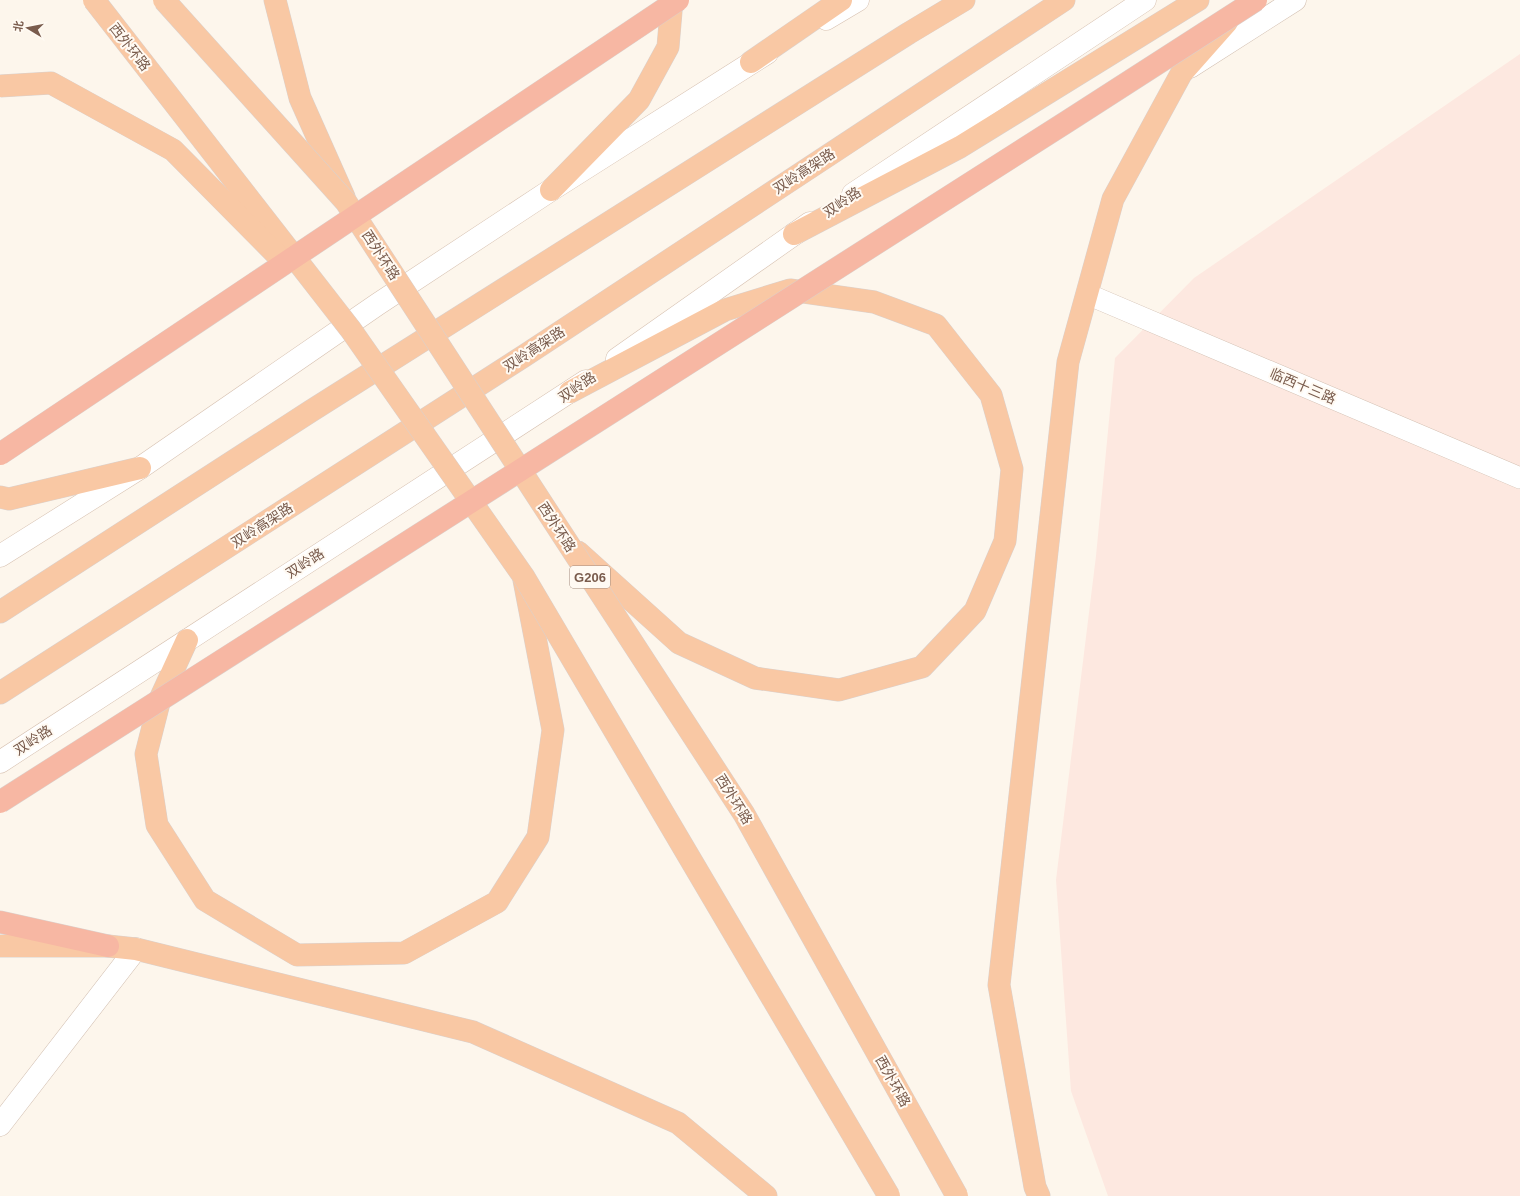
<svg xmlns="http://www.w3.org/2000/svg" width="1520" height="1196" viewBox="0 0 1520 1196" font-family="Helvetica,'Noto Sans SC',sans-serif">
<rect width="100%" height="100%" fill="#fdf6ec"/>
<path fill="#fde8e0" d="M 1520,54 L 1520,1196 L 1108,1196 L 1071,1091 L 1056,880 L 1096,556 L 1115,358 L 1194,278 Z"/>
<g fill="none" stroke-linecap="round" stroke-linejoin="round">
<defs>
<path id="minor" d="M 1087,294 L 1520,478"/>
<g id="tertiary">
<path d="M 1190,67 L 1295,0"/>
<path d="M 0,1125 L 136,949"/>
</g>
<g id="secondary">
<path d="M 826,19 L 858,0"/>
<path d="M 853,194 L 1145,0"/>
<path d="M 617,359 L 810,223"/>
<path d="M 0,556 L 140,468 L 378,304 L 551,190 L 767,53"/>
<path d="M 0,762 L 586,381"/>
</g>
<g id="trunk">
<path d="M 275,0 L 300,98 L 344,197"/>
<path d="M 751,62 L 841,0"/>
<path d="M 551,190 L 639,100 L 668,47 L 672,0"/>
<path d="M 794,234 L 960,147 L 1198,0"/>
<path d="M 570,392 L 725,310 L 790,290 L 874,302 L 936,325 L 991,395 L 1012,469 L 1005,541 L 975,611 L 922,667 L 839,690 L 755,678 L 679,643 L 578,552"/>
<path d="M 0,497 L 9,499 L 140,468"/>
<path d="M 0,612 L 311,411 L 909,33 L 964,0"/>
<path d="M 187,640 L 160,699 L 146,754 L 157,825 L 205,900 L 297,955 L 404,953 L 497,902 L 538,837 L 553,730 L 524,580"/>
<path d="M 0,693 L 524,356 L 1064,0"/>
<path d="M 0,946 L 108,946 L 136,949 L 473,1032 L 678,1123 L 766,1196"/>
<path d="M 1039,1196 L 1035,1187 L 999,985 L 1068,362 L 1113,199 L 1181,74 L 1227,22"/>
</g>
<path id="motorway" d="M 0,922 L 108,946"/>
</defs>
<use href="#minor" stroke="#d1beb0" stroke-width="22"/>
<use href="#tertiary" stroke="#d1beb0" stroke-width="23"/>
<use href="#secondary" stroke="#d6c0b0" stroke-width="23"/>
<use href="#trunk" stroke="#dad1cd" stroke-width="23"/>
<use href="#motorway" stroke="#dad1cd" stroke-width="23"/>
<use href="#minor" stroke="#fff" stroke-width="21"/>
<use href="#tertiary" stroke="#fff" stroke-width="22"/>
<use href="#secondary" stroke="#fff" stroke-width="22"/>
<use href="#trunk" stroke="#f9c8a4" stroke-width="22"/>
<use href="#motorway" stroke="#f7b7a3" stroke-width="22"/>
<defs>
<g id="trunk-bridge">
<path d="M 94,0 L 351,330 L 524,577 L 889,1196"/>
<path d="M 164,0 L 346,202 L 744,814 L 957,1196"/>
<path d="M 0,86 L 51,83 L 173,150 L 282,260"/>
</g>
<g id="motorway-bridge">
<path d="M 0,454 L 678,0"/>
<path d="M 0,802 L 1068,121 L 1256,0"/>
</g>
</defs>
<use href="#trunk-bridge" stroke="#dad1cd" stroke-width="23" stroke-linecap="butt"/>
<use href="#motorway-bridge" stroke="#dad1cd" stroke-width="23" stroke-linecap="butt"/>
<use href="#trunk-bridge" stroke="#f9c8a4" stroke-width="22"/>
<use href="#motorway-bridge" stroke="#f7b7a3" stroke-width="22"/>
</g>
<g text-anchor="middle" stroke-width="4" stroke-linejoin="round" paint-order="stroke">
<rect fill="#fffaf3" stroke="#a28b7f" stroke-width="1" x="570" y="566" width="40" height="22" rx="3"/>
<g font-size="13" font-weight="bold" fill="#7a5c4d">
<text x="590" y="582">G206</text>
</g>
<g font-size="14" fill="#7a5c4d" stroke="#fffaf3">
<text transform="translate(130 47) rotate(52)" y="5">西外环路</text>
<text transform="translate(804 171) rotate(-33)" y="5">双岭高架路</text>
<text transform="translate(842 202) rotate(-34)" y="5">双岭路</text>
<text transform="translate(381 255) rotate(57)" y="5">西外环路</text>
<text transform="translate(534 349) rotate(-33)" y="5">双岭高架路</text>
<text transform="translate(1303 386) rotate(23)" y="5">临西十三路</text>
<text transform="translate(577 387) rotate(-34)" y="5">双岭路</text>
<text transform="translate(262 525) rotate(-33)" y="5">双岭高架路</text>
<text transform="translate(557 527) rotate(57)" y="5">西外环路</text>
<text transform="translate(305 563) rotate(-33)" y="5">双岭路</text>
<text transform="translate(33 740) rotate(-33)" y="5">双岭路</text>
<text transform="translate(734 799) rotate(58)" y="5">西外环路</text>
<text transform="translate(893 1081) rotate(61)" y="5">西外环路</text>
</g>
</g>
<g transform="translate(28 28) rotate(280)" stroke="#fffaf3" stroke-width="3" paint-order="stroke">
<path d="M0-3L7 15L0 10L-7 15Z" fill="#7a5c4d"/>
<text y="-6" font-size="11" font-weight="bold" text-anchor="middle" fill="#7a5c4d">北</text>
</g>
</svg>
